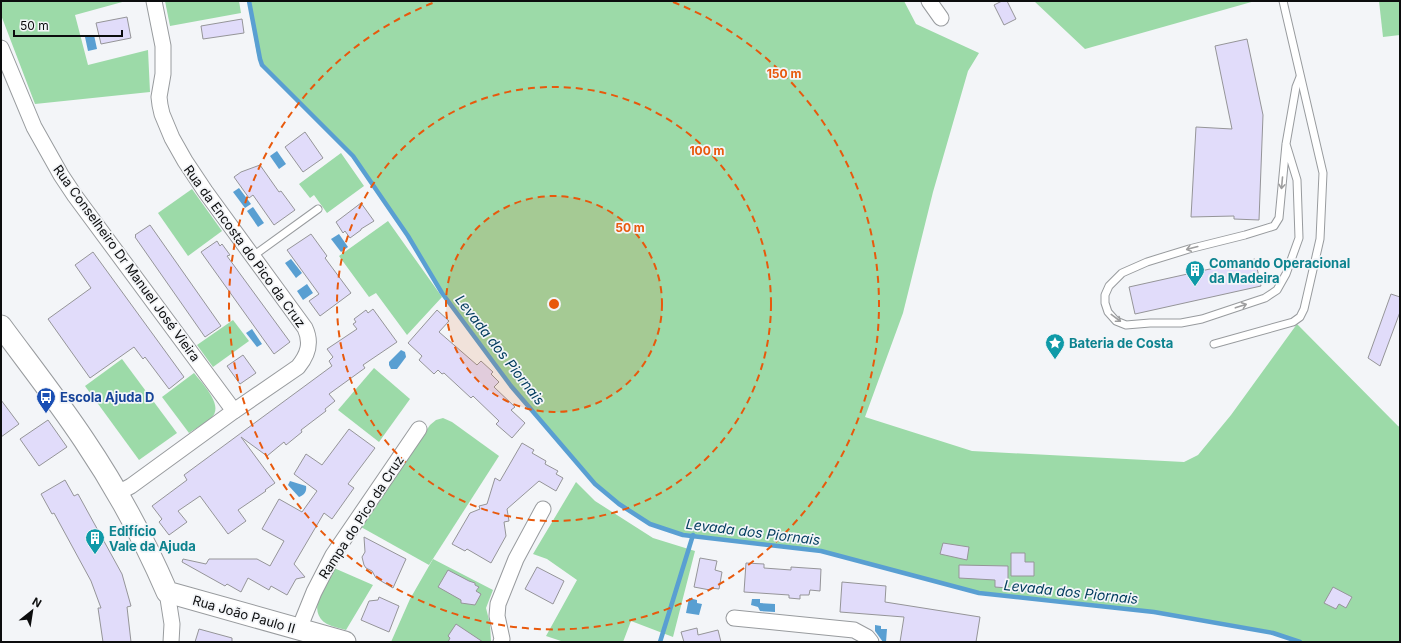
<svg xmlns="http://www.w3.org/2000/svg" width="1401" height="643" viewBox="0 0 1401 643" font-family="Inter,sans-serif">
<rect width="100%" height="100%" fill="#f3f5f8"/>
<g fill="#9cdaa8">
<path d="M 1,1 L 126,1 L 75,15 L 88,65 L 148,50 L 150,92 L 35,104 L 1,15 Z"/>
<path d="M 165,1 L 239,1 L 241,13 L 170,26 Z"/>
<path d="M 248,1 L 904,1 L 916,24 L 979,53 L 968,71 L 933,192 L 903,313 L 865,417 L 972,451 L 1184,462 L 1198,455 L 1231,415 L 1297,324 L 1398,426 L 1400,427 L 1400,642 L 1303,642 L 1265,630 L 1155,611 L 979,592 L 821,550 L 683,534 L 650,523 L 620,503 L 595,483 L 512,385 L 443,293 L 409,235 L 354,156 L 260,61 L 257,54 Z"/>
<path d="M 1034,1 L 1255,1 L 1085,49 Z"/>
<path d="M 1379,1 L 1400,1 L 1400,35 L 1383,37 Z"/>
<path d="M 341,153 L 364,186 L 327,213 L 314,195 L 310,198 L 299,184 Z"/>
<path d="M 192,189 L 222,231 L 188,256 L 158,213 Z"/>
<path d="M 388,221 L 442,297 L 407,335 L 376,293 L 369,297 L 339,256 Z"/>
<path d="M 233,320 L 249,341 L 213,367 L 197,345 Z"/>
<path d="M 122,359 L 177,433 L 139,460 L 85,386 Z"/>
<path d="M 374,368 L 410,399 L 379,442 L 338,410 Z"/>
<path d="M 194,373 C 201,382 223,404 213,416 C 207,423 196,428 189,433 L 162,397 Z"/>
<path d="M 443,418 L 452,422 L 499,456 L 429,565 L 361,527 L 430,425 L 436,420 Z"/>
<path d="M 576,482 L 595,501 L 653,538 L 695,551 L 673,637 L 631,621 L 623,642 L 564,642 L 546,636 L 577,580 L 547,559 L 533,554 Z"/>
<path d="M 433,559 L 493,590 L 486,608 L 490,624 L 491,642 L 391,642 L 410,599 Z"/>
<path d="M 334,568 L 373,585 L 346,630 C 340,628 333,627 327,624 C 305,611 326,583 334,568 Z"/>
</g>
<g fill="#599fd2">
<path d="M 94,35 L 97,49 L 88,51 L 85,37 Z"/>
<path d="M 277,151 L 286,164 L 279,169 L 270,156 Z"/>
<path d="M 239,188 L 251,204 L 245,208 L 233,192 Z"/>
<path d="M 253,207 L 264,223 L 258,227 L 247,211 Z"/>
<path d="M 339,234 L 348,247 L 341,252 L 331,239 Z"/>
<path d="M 291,259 L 302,273 L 296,278 L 285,263 Z"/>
<path d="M 307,284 L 313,293 L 303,300 L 297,291 Z"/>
<path d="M 252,329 L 262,344 L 257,347 L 246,333 Z"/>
<path d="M 401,350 L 405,352 L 406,357 L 397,369 L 391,369 L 389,365 L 389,362 Z"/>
<path d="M 290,481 L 306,486 C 307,492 304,495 299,497 L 288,485 Z"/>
<path d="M 689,598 L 697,600 L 697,603 L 702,604 L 699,615 L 686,613 Z"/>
<path d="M 752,599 L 760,599 L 760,603 L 775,604 L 775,612 L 760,611 L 758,607 L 751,605 Z"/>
<path d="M 875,625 L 881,626 L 881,629 L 887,629 L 886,642 L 883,642 L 875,631 Z"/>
</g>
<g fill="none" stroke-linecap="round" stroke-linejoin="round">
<g stroke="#599fd2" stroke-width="4.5">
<path d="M 249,1 L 260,59 L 262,65 L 353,156 L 408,236 L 442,293 L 511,386 L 595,484 L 619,504 L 650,524 L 683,535 L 821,551 L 979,593 L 1154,612 L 1273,633 L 1300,642"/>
<path d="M 660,642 L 693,535"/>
</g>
</g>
<g fill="#e1dcfa" stroke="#959598">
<path d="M 1002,1 L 1007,1 L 1016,19 L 1004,25 L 994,5 Z"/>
<path d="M 127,17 L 131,38 L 101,44 L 96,23 Z"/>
<path d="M 242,19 L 244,33 L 203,39 L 201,26 Z"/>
<path d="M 1247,39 L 1263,115 L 1259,220 L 1234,219 L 1234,216 L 1191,217 L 1196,127 L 1232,129 L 1215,46 Z"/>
<path d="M 305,132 L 323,158 L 303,172 L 285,147 Z"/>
<path d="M 260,165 L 279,192 L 281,191 L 295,210 L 274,225 L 253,195 L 249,198 L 234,177 L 241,172 Z"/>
<path d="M 361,203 L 374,221 L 361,229 L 361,230 L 350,238 L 345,231 L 343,233 L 336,222 Z"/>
<path d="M 150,225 L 221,326 L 205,337 L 135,237 L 136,236 L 135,235 Z"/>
<path d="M 311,234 L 327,256 L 325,258 L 351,293 L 320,316 L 309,301 L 319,294 L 287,250 Z"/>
<path d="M 217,241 L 220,246 L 222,244 L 230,255 L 227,256 L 290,342 L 274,354 L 201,252 Z"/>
<path d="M 93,252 L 184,377 L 169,389 L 145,357 L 143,359 L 134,347 L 90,378 L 48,319 L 91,288 L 75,265 Z"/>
<path d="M 1255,259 L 1261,286 L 1135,314 L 1129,287 Z"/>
<path d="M 1391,294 L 1400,297 L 1400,312 L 1380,366 L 1368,358 Z"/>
<path d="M 373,309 L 397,342 L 363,365 L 365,368 L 329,394 L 335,401 L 325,409 L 326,411 L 301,430 L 302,432 L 286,445 L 284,442 L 267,456 L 241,437 L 275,483 L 265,490 L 266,491 L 238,510 L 246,521 L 228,534 L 200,496 L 178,511 L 187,522 L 169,535 L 159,522 L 162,519 L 152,506 L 187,480 L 184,475 L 332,366 L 329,361 L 333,357 L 327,349 L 357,329 L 353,324 L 356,322 L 354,319 L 366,310 L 368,313 Z"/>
<path d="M 437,310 L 449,321 L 439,332 L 477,365 L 481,361 L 493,372 L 491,374 L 499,382 L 494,387 L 515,407 L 511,410 L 525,423 L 512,438 L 496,424 L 499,421 L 473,396 L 471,398 L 444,373 L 442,374 L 438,370 L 434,374 L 419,360 L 422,356 L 408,343 Z"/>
<path d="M 243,355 L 256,373 L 240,384 L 227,366 Z"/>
<path d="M 1,400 L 19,424 L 1,437 Z"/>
<path d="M 48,420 L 67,447 L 39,466 L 20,439 Z"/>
<path d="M 349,429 L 375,448 L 348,484 L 354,488 L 332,519 L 324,513 L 294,564 L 305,577 L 296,579 L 287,595 L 271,586 L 269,590 L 248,578 L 241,592 L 227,584 L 225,586 L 182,562 L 183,559 L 206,564 L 209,559 L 257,559 L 270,566 L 284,541 L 262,529 L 279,499 L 302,512 L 317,491 L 294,474 L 306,454 L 322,465 Z"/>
<path d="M 522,443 L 534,450 L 532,453 L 546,461 L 545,464 L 558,471 L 556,474 L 563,478 L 556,491 L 539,481 L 507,509 L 509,521 L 504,522 L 506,536 L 491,563 L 467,549 L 465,551 L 452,544 L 470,513 L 480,509 L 479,506 L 487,504 L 495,478 L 500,481 Z"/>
<path d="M 65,480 L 74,496 L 78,494 L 122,574 L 131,606 L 127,607 L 131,642 L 103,642 L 98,608 L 101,608 L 91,581 L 54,513 L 52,514 L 41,494 Z"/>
<path d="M 364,537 L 406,559 L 393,588 L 376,578 L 372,571 L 366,568 L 364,565 L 362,557 L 365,552 Z"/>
<path d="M 943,543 L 969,547 L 967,560 L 940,554 Z"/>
<path d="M 1011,553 L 1025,553 L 1025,562 L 1034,562 L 1034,576 L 1011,576 Z"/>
<path d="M 700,558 L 717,561 L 715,570 L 722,572 L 719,589 L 711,588 L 710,590 L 694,587 Z"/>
<path d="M 746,563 L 764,564 L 764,568 L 791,570 L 791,567 L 821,569 L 820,591 L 810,590 L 809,595 L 800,595 L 800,599 L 789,598 L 789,595 L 744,592 Z"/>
<path d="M 959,565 L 1008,566 L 1008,588 L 995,587 L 995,580 L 959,578 Z"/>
<path d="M 537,567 L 564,581 L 553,604 L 525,589 Z"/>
<path d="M 448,570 L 469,581 L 475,583 L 475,585 L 479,587 L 476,591 L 481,594 L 475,605 L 461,603 L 461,600 L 438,587 Z"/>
<path d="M 842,582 L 886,586 L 885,602 L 980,617 L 976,642 L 900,642 L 904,617 L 840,612 Z"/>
<path d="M 1333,587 L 1352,597 L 1346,608 L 1339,604 L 1336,609 L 1324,603 Z"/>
<path d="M 379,597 L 399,606 L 389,632 L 361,620 L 369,601 L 378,600 Z"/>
<path d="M 456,624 L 483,642 L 448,642 L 450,638 L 448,636 Z"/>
<path d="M 697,628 L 698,635 L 718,630 L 721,642 L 684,642 L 681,632 Z"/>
<path d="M 199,629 L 232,638 L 232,642 L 195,642 Z"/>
</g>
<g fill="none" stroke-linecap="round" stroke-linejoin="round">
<defs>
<g id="lane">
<path d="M 1286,144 L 1297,180 L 1299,238 L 1286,274 L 1277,290 L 1265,298 L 1202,319 L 1181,323 L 1150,323 L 1126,325 L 1116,321 L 1108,312 L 1105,303 L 1105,295 L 1109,286 L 1122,273 L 1147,262 L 1189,249 L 1245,235 L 1274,226 L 1279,218 L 1286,144 L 1296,87 L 1300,77"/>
<path d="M 253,256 L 318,209"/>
<path d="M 1214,344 L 1293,322 L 1300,317 L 1304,309 L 1320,239 L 1323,173 L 1283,1"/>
</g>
<g id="street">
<path d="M 929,1 L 941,18"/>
<path d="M 1,48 L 34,127 L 61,175 L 75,196 L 234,411"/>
<path d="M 116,494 L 131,486 L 234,411 L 298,367 C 308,355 312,343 305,328 L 205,191 L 185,161 L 172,138 L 162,114 L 160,105 L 159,97 L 163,74 L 163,46 L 154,1"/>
<path d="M 167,592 L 172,624 L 171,642"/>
<path d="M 734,618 L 854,630 L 867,637 L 871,642"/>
<path d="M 299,629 L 314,592 L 333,555 L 419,429"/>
<path d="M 501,642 L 502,639 L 497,616 L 498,604 L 516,559 L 543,509"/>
</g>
<path id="secondary" d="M 1,326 C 29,364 58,401 84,440 C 115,486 145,541 167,592 L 345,642"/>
</defs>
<use href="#lane" stroke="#989b9e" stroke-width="9"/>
<use href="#street" stroke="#989b9e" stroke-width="17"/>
<use href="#secondary" stroke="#989b9e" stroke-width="23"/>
<use href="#lane" stroke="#fff" stroke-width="7"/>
<use href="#street" stroke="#fff" stroke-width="15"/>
<use href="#secondary" stroke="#fff" stroke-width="21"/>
</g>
<defs><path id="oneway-shaft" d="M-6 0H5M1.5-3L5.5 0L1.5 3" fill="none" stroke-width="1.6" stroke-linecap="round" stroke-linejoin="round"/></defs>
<g stroke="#9e9e9f">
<use href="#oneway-shaft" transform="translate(1282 183) rotate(95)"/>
<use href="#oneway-shaft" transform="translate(1192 248) rotate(165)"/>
<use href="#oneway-shaft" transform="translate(1241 306) rotate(-18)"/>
<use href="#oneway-shaft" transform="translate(1116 318) rotate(37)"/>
</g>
<circle cx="554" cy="304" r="108" fill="#e8590c" fill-opacity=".12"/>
<g fill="none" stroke="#e8590c" stroke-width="2" stroke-dasharray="7 5">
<circle cx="554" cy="304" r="108"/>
<circle cx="554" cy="304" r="217"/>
<path d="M673 2A325 325 0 1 1 435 2"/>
</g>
<defs>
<symbol id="building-pin" viewBox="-11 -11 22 30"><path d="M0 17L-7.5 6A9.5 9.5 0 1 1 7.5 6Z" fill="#0f9aa8" stroke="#f3f5f8"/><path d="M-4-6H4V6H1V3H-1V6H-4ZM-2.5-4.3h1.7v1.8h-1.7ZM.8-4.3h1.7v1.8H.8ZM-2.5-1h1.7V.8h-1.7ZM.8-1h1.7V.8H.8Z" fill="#fff"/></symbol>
<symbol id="sight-pin" viewBox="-11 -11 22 30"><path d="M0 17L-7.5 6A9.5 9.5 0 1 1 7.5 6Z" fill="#0f9aa8" stroke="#f3f5f8"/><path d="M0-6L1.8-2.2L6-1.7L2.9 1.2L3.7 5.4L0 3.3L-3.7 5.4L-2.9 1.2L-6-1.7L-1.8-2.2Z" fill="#fff"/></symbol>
<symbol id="bus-pin" viewBox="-11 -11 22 30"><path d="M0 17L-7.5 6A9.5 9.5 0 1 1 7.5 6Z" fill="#1a4fb4" stroke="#f3f5f8"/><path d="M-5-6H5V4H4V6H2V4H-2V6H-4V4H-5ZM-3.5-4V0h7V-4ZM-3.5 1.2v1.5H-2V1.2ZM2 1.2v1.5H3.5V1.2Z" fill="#fff"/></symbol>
</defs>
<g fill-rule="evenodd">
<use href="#building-pin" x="1184" y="259" width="22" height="30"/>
<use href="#sight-pin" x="1044" y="332" width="22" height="30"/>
<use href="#bus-pin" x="35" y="386" width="22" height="30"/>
<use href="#building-pin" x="84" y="527" width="22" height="30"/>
</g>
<g text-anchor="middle" stroke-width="3.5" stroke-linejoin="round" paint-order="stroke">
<g font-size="13" fill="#0c0d0e" stroke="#f3f5f8">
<text transform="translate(245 246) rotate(54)" y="5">Rua da Encosta do Pico da Cruz</text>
<text transform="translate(127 263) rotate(54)" y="5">Rua Conselheiro Dr Manuel José Vieira</text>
<text transform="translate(361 517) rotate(-57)" y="5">Rampa do Pico da Cruz</text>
<text transform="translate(244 614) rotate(16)" y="5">Rua João Paulo II</text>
</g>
<g font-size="13" font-weight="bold" fill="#0d838f" stroke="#f3f5f8" text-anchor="start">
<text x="1209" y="268">Comando Operacional<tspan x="1209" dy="15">da Madeira</tspan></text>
<text x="1069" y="348">Bateria de Costa</text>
<text x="109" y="536">Edifício<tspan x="109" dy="15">Vale da Ajuda</tspan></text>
</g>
<g font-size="13" font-weight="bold" fill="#164399" stroke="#f3f5f8" text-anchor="start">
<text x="60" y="402">Escola Ajuda D</text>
</g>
<g font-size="14" font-style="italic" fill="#013b5d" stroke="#f3f5f8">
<text transform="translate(500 350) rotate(52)" y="5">Levada dos Piornais</text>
<text transform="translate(753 532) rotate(7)" y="5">Levada dos Piornais</text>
<text transform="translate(1071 592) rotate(6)" y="5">Levada dos Piornais</text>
</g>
</g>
<circle cx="554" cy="304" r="6" fill="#e8590c" stroke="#f3f5f8" stroke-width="2"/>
<g font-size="12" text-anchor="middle" font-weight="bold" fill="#e8590c" stroke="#f3f5f8" stroke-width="3.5" stroke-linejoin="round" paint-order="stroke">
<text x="784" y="78">150 m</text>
<text x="707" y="155">100 m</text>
<text x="630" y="232">50 m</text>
</g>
<rect width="1401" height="643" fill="none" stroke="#0c0d0e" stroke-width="4"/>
<g transform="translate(32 611) rotate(30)" stroke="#f3f5f8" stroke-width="3" paint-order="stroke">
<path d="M0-3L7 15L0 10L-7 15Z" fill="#0c0d0e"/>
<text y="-6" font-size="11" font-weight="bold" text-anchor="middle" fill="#0c0d0e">N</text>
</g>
<path d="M14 30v6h108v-6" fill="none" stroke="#0c0d0e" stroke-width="2"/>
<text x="20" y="30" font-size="12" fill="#0c0d0e" stroke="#f3f5f8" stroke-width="3" paint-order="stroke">50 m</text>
</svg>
